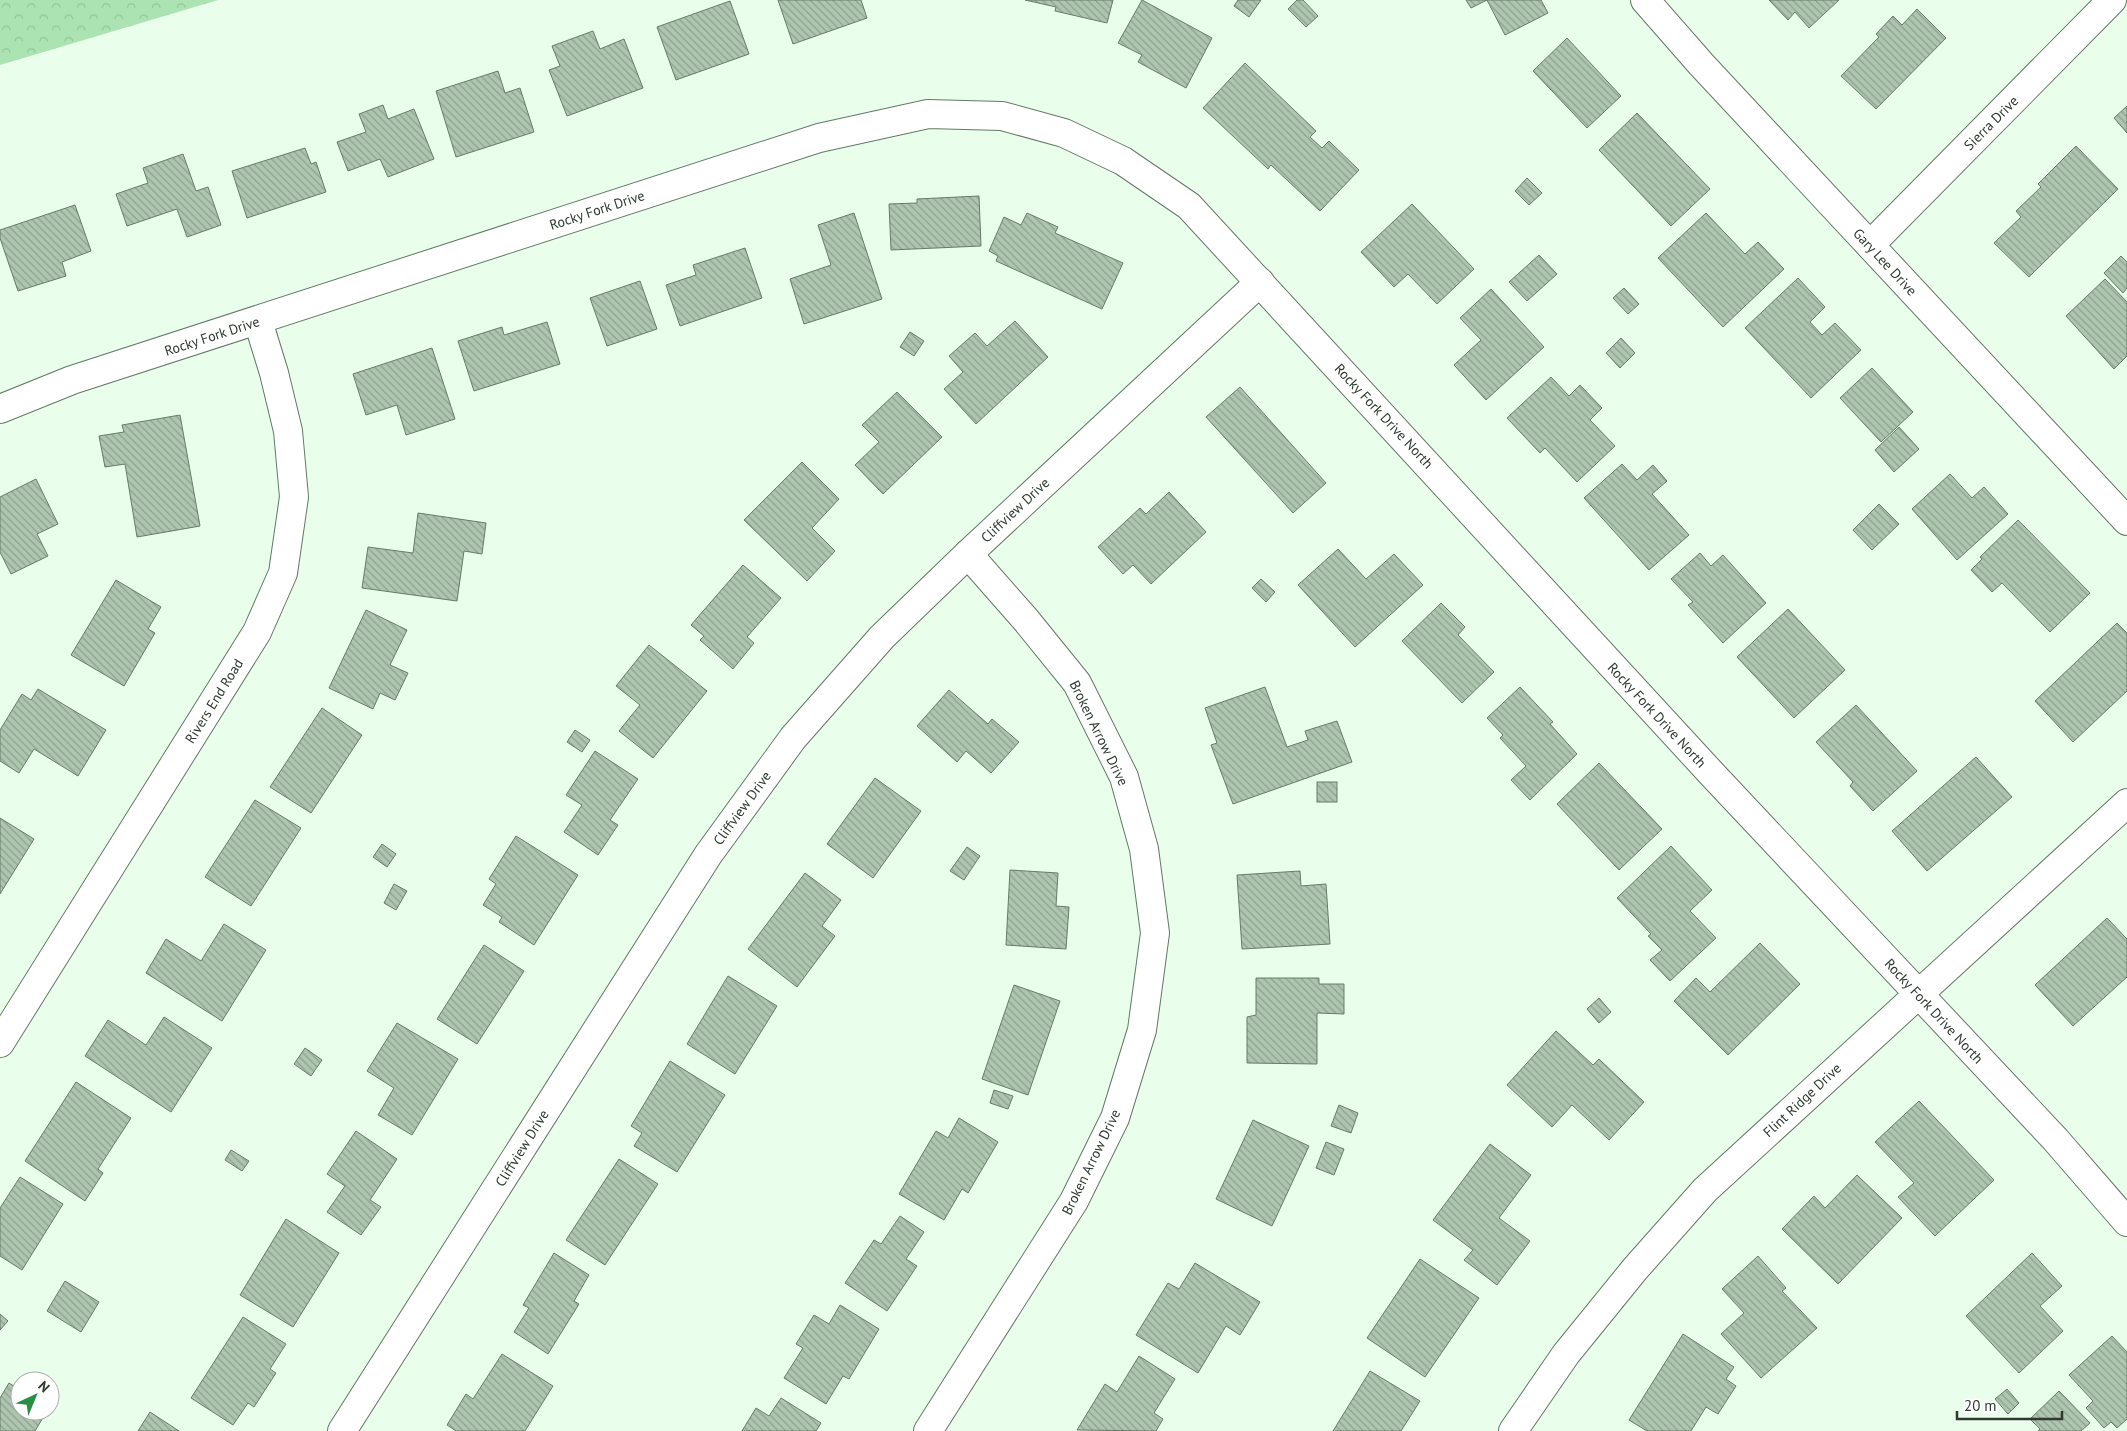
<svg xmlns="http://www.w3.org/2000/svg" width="2127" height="1431" viewBox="0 0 2127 1431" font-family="'PT Sans',sans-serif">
<defs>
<pattern id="forest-crowns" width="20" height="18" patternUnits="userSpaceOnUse" patternTransform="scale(1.25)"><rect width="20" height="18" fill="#ace3b3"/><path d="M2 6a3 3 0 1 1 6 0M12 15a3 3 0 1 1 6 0" fill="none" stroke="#94c49a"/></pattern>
<pattern id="building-back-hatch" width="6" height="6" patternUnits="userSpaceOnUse" patternTransform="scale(1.25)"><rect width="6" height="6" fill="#aec5b0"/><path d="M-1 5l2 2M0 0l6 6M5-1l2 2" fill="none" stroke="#8ea190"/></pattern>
</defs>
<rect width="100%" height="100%" fill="#eafeec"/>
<path fill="url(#forest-crowns)" d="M 0,0 L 218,0 L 0,65 Z"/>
<g fill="url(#building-back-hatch)" stroke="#667c69">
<path d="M 778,0 L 861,0 L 867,18 L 793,44 Z"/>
<path d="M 1025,0 L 1113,0 L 1107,23 L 1055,11 L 1056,7 Z"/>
<path d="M 1142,0 L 1212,38 L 1186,88 L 1138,62 L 1142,55 L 1118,43 Z"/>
<path d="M 1238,0 L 1261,0 L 1249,17 L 1234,6 Z"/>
<path d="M 1297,0 L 1303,0 L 1318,16 L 1306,27 L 1288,9 Z"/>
<path d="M 1466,0 L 1541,0 L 1548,13 L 1505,35 L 1487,0 L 1471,8 Z"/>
<path d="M 1769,0 L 1839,0 L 1809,28 L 1795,12 L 1788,20 Z"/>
<path d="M 730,1 L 749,54 L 676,80 L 657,27 Z"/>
<path d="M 1917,9 L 1946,38 L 1876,109 L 1841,76 L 1879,37 L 1876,34 L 1893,16 L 1902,25 Z"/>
<path d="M 593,31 L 600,49 L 624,39 L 643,88 L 567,116 L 549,70 L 560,66 L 552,46 Z"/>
<path d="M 1567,38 L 1621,96 L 1587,128 L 1533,71 Z"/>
<path d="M 1245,63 L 1316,131 L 1310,137 L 1322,148 L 1329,141 L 1359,170 L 1320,211 L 1271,165 L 1268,169 L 1203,108 Z"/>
<path d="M 498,71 L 505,93 L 520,88 L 534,132 L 456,157 L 436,91 Z"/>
<path d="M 383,105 L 388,119 L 414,109 L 434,159 L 388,177 L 380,159 L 348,171 L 337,142 L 366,132 L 359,114 Z"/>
<path d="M 2127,106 L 2127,133 L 2114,118 Z"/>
<path d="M 1637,113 L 1710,189 L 1671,226 L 1599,150 Z"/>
<path d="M 2076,146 L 2118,189 L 2029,277 L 1994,243 L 2021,217 L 2016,211 L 2041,187 L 2038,184 Z"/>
<path d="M 305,148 L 311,164 L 316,162 L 326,192 L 247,218 L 232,171 Z"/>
<path d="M 183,154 L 196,191 L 208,187 L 221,225 L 187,237 L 177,209 L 127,226 L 116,194 L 148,183 L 143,168 Z"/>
<path d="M 1527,178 L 1542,193 L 1529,205 L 1515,191 Z"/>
<path d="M 979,196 L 981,246 L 891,250 L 889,204 L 917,203 L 917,199 Z"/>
<path d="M 1412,204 L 1474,269 L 1437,304 L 1408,274 L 1394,287 L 1361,252 Z"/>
<path d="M 75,205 L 91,251 L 62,262 L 66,276 L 18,291 L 0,238 L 0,230 Z"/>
<path d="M 854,213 L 882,299 L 804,324 L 790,279 L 831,265 L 818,225 Z"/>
<path d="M 1027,213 L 1058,227 L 1055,233 L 1123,263 L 1102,309 L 996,261 L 998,256 L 989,251 L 1004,217 L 1021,225 Z"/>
<path d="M 1706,213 L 1745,254 L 1758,242 L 1784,269 L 1723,327 L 1658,258 Z"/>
<path d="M 745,248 L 762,298 L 680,326 L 666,285 L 696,275 L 693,265 Z"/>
<path d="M 1539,255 L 1557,274 L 1527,301 L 1509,282 Z"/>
<path d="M 2121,256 L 2127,262 L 2127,288 L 2123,293 L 2104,273 Z"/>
<path d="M 1798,278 L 1825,307 L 1810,322 L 1822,335 L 1835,323 L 1861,350 L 1811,398 L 1745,328 Z"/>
<path d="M 2105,279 L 2127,302 L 2127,356 L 2114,369 L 2066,316 Z"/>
<path d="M 640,281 L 657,329 L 607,346 L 590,298 Z"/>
<path d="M 1624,288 L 1639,304 L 1628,314 L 1613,298 Z"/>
<path d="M 1491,289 L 1544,347 L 1486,400 L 1454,365 L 1481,340 L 1460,318 Z"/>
<path d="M 1015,321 L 1048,357 L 976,424 L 944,389 L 963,372 L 949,356 L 975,333 L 987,346 Z"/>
<path d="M 547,322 L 560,364 L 474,391 L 458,341 L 502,327 L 504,335 Z"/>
<path d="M 910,332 L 924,341 L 914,356 L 900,347 Z"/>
<path d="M 1621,338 L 1635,353 L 1620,368 L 1606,353 Z"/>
<path d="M 432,348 L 455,419 L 406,435 L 397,405 L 366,415 L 353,374 Z"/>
<path d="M 1872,368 L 1913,412 L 1881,442 L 1840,398 Z"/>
<path d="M 1551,377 L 1569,396 L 1580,385 L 1602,408 L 1590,420 L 1615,446 L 1577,482 L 1545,448 L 1540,453 L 1507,418 Z"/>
<path d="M 1240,387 L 1326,483 L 1293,513 L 1206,417 Z"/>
<path d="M 897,392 L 942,437 L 883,494 L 855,465 L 879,442 L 862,425 Z"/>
<path d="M 180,415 L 200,526 L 137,537 L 125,464 L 105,467 L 99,436 L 124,432 L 122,425 Z"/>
<path d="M 1899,427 L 1919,449 L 1894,472 L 1875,450 Z"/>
<path d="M 802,462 L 839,499 L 812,528 L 835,551 L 807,581 L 744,520 Z"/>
<path d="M 1622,464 L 1637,480 L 1653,465 L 1667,481 L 1652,494 L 1689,535 L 1649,570 L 1584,498 Z"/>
<path d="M 1950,474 L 1972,498 L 1984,487 L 2008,514 L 1957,560 L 1912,509 Z"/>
<path d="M 36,479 L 58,524 L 37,534 L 48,556 L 11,574 L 0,552 L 0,497 Z"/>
<path d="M 1169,492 L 1206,532 L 1151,584 L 1133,565 L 1123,574 L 1098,547 L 1140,508 L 1146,514 Z"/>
<path d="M 1879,504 L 1899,524 L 1872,550 L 1853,530 Z"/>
<path d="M 418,513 L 486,523 L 482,554 L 464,551 L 457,601 L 362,588 L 368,547 L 413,553 Z"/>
<path d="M 2018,520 L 2090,593 L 2050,632 L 2002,583 L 1992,592 L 1971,570 L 1982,559 L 1980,557 Z"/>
<path d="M 1338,549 L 1366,579 L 1394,554 L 1423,585 L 1355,647 L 1298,585 Z"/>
<path d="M 1700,553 L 1711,566 L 1723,555 L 1766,603 L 1723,643 L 1688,605 L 1693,602 L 1671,579 Z"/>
<path d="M 743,565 L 781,598 L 747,637 L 754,643 L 733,669 L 700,640 L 704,636 L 691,625 Z"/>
<path d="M 1261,579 L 1275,592 L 1266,602 L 1252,588 Z"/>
<path d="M 116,580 L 161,607 L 148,629 L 155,633 L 124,686 L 71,655 Z"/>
<path d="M 1441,603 L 1465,627 L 1458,635 L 1494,672 L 1462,703 L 1402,641 Z"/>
<path d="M 1788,609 L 1845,670 L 1794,718 L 1737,657 Z"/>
<path d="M 366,610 L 407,630 L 390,665 L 408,673 L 395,700 L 380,693 L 373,709 L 329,688 Z"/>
<path d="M 2117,623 L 2127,633 L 2127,691 L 2073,742 L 2035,701 Z"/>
<path d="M 649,645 L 707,691 L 653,758 L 619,731 L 640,705 L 616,686 Z"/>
<path d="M 1265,687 L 1287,747 L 1308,740 L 1305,731 L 1337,721 L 1352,762 L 1233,804 L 1211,745 L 1217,743 L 1205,708 Z"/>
<path d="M 1520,687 L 1553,722 L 1550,724 L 1577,754 L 1530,800 L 1511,780 L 1526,766 L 1500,738 L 1503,735 L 1487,718 Z"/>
<path d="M 38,689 L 106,730 L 78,776 L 34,749 L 19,773 L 0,761 L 0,730 L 22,694 L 31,700 Z"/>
<path d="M 949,690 L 988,724 L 992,719 L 1019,742 L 991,773 L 966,751 L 957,762 L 917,726 Z"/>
<path d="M 1856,705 L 1917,771 L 1873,811 L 1850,786 L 1853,782 L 1816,742 Z"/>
<path d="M 322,708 L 362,735 L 311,813 L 270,787 Z"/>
<path d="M 575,730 L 590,740 L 582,752 L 567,742 Z"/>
<path d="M 595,751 L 638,779 L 610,820 L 618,825 L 598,855 L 564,832 L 582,805 L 566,795 Z"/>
<path d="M 1976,757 L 2012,797 L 1927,871 L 1892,831 Z"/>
<path d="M 1599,763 L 1662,829 L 1619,870 L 1557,804 Z"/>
<path d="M 875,778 L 921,811 L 873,878 L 827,844 Z"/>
<rect x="1317" y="782" width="20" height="20"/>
<path d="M 255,800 L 301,828 L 251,906 L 205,877 Z"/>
<path d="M 0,818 L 34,839 L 0,894 Z"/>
<path d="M 516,836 L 578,875 L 534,945 L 499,922 L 502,917 L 483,905 L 496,884 L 489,879 Z"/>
<path d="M 382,844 L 396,854 L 387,867 L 373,857 Z"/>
<path d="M 1671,846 L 1712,890 L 1690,911 L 1716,938 L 1670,981 L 1650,960 L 1662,950 L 1648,936 L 1651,934 L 1617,898 Z"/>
<path d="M 967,847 L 980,856 L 964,880 L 950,871 Z"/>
<path d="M 1010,870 L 1058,873 L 1056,906 L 1069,907 L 1066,949 L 1006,945 Z"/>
<path d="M 1300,871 L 1301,886 L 1326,884 L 1330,944 L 1242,949 L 1237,875 Z"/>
<path d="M 805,873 L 841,900 L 822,926 L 835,936 L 797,987 L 748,949 Z"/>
<path d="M 394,884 L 407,891 L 396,910 L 384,903 Z"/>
<path d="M 2107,918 L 2127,939 L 2127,977 L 2073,1026 L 2035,985 Z"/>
<path d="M 224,924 L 266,950 L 222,1021 L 146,973 L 166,939 L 201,961 Z"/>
<path d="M 1760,943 L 1800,984 L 1728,1055 L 1674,1001 L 1696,978 L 1710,992 Z"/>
<path d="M 484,945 L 524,971 L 477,1044 L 437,1019 Z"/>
<path d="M 728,976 L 777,1006 L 735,1074 L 687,1044 Z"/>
<path d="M 1256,978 L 1319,978 L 1319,984 L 1344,984 L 1344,1014 L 1317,1013 L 1317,1064 L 1247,1063 L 1247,1017 L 1256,1015 Z"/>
<path d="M 1014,985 L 1060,1001 L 1028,1095 L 982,1079 Z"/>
<path d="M 1599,998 L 1611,1012 L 1599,1023 L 1587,1009 Z"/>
<path d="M 164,1017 L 212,1048 L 171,1112 L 85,1056 L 108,1020 L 146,1045 Z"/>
<path d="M 397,1023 L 458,1059 L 412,1135 L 378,1115 L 394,1088 L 367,1071 Z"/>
<path d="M 1556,1031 L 1593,1065 L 1599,1059 L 1644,1102 L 1609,1140 L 1572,1105 L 1552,1127 L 1507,1085 Z"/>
<path d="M 305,1048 L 322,1060 L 311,1076 L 294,1064 Z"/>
<path d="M 670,1061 L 725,1095 L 677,1172 L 634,1146 L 642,1133 L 631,1126 Z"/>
<path d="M 76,1082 L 131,1118 L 98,1169 L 103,1173 L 85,1201 L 25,1161 Z"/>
<path d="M 994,1090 L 1013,1096 L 1008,1109 L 990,1103 Z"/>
<path d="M 1919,1101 L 1994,1180 L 1935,1236 L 1898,1197 L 1914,1183 L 1875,1142 Z"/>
<path d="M 1339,1105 L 1358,1113 L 1351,1133 L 1331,1126 Z"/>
<path d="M 959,1118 L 998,1142 L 968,1193 L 962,1189 L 944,1220 L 899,1194 L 936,1131 L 948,1138 Z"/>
<path d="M 1253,1120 L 1309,1146 L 1272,1226 L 1216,1199 Z"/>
<path d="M 356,1131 L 397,1159 L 370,1200 L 381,1207 L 361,1235 L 327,1212 L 345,1186 L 327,1174 Z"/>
<path d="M 1326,1142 L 1344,1149 L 1334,1175 L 1316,1168 Z"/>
<path d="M 1490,1144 L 1531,1175 L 1499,1218 L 1530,1241 L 1497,1285 L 1464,1260 L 1473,1250 L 1433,1220 Z"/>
<path d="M 231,1150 L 249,1161 L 242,1171 L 225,1160 Z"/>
<path d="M 619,1159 L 658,1184 L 605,1265 L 566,1240 Z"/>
<path d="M 1857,1175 L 1902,1218 L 1838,1284 L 1782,1229 L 1814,1196 L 1825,1208 Z"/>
<path d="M 20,1177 L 63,1204 L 22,1270 L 0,1256 L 0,1208 Z"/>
<path d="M 900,1216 L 924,1232 L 906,1259 L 917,1266 L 887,1311 L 845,1283 L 874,1240 L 881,1244 Z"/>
<path d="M 286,1219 L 339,1253 L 293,1327 L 240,1295 Z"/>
<path d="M 554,1253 L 589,1275 L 574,1301 L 579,1304 L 548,1354 L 514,1332 L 529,1308 L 523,1305 Z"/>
<path d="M 2032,1253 L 2062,1286 L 2040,1306 L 2063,1331 L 2019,1373 L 1966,1316 Z"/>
<path d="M 1758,1256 L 1786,1288 L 1782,1291 L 1817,1328 L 1761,1378 L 1721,1334 L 1744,1313 L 1722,1289 Z"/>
<path d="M 1420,1259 L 1479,1298 L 1425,1377 L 1367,1338 Z"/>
<path d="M 1195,1263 L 1260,1302 L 1240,1335 L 1226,1326 L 1198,1373 L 1136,1335 L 1168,1283 L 1179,1289 Z"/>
<path d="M 65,1281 L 99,1302 L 81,1332 L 47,1311 Z"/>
<path d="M 840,1305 L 879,1329 L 849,1379 L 843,1376 L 826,1404 L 784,1378 L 803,1348 L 796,1344 L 814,1315 L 829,1324 Z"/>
<path d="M 0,1314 L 8,1321 L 0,1330 Z"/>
<path d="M 243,1317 L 286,1344 L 270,1369 L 276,1373 L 254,1407 L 248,1403 L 233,1425 L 191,1398 Z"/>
<path d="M 1683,1334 L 1734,1367 L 1726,1379 L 1736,1386 L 1718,1414 L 1706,1407 L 1691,1431 L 1647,1431 L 1629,1420 Z"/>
<path d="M 2112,1336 L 2127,1352 L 2127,1419 L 2117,1428 L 2111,1422 L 2104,1428 L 2086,1408 L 2093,1401 L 2069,1375 Z"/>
<path d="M 502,1354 L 553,1386 L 525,1431 L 456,1431 L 447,1425 L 466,1394 L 473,1399 Z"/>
<path d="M 1139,1356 L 1175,1379 L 1154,1413 L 1163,1419 L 1156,1431 L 1077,1430 L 1105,1384 L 1117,1392 Z"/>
<path d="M 1370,1371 L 1420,1401 L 1401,1431 L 1333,1431 Z"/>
<path d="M 9,1383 L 20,1390 L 20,1411 L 47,1411 L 35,1431 L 0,1431 L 0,1398 Z"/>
<path d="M 2007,1389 L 2019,1403 L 2008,1414 L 1995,1399 Z"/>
<path d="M 2059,1391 L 2090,1423 L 2081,1431 L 2038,1431 L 2040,1429 L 2030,1419 Z"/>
<path d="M 781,1398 L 821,1423 L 816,1431 L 742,1431 L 756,1408 L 769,1416 Z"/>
<path d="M 150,1412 L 179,1431 L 138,1431 Z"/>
</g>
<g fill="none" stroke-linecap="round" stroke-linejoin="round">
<defs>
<g id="street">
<path d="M 1645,0 L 1701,64 L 2127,521"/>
<path d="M 1870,245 L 2112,0"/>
<path d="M 0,409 L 72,380 L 819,138 L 928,114 L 1002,116 L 1064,133 L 1123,161 L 1189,206 L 1711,773 L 2055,1139 L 2127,1222"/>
<path d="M 0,1043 L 257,632 L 283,573 L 294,497 L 288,431 L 274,373 L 258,321"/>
<path d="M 342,1431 L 708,855 L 793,738 L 882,637 L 968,554 L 1260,282"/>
<path d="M 928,1431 L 1074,1201 L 1115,1118 L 1142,1030 L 1155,933 L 1144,849 L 1124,777 L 1077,683 L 1026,620 L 968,554"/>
<path d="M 1513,1431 L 1566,1354 L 1635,1269 L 1705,1190 L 2127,803"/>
</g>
</defs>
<use href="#street" stroke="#637966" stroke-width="30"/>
<use href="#street" stroke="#fff" stroke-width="28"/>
</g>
<g text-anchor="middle" stroke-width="4.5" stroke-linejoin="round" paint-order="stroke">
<g font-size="14" fill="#2f3930" stroke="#fff">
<text transform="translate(1991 123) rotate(-45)" y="5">Sierra Drive</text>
<text transform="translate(597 210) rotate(-18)" y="5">Rocky Fork Drive</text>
<text transform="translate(1885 262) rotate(47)" y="5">Gary Lee Drive</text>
<text transform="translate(212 336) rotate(-18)" y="5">Rocky Fork Drive</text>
<text transform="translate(1384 416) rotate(47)" y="5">Rocky Fork Drive North</text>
<text transform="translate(1015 510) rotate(-43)" y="5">Cliffview Drive</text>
<text transform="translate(214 701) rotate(-58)" y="5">Rivers End Road</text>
<text transform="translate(1657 715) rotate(47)" y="5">Rocky Fork Drive North</text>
<text transform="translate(1099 733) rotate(64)" y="5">Broken Arrow Drive</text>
<text transform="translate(742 808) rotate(-54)" y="5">Cliffview Drive</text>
<text transform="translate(1934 1011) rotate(47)" y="5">Rocky Fork Drive North</text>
<text transform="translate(1802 1100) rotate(-43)" y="5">Flint Ridge Drive</text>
<text transform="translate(522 1148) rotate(-58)" y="5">Cliffview Drive</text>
<text transform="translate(1091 1162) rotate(-64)" y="5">Broken Arrow Drive</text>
</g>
</g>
<g transform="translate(35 1396) rotate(44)"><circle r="24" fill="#ffffff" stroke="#acb0ac"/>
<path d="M0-4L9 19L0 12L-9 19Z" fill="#288e43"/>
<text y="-8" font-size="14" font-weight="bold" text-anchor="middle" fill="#2f3930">N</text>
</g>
<path d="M1957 1411v8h105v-8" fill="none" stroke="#2f3930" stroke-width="2.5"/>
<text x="1964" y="1411" font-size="15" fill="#2f3930" stroke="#ffffff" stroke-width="4" paint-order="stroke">20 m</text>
</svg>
